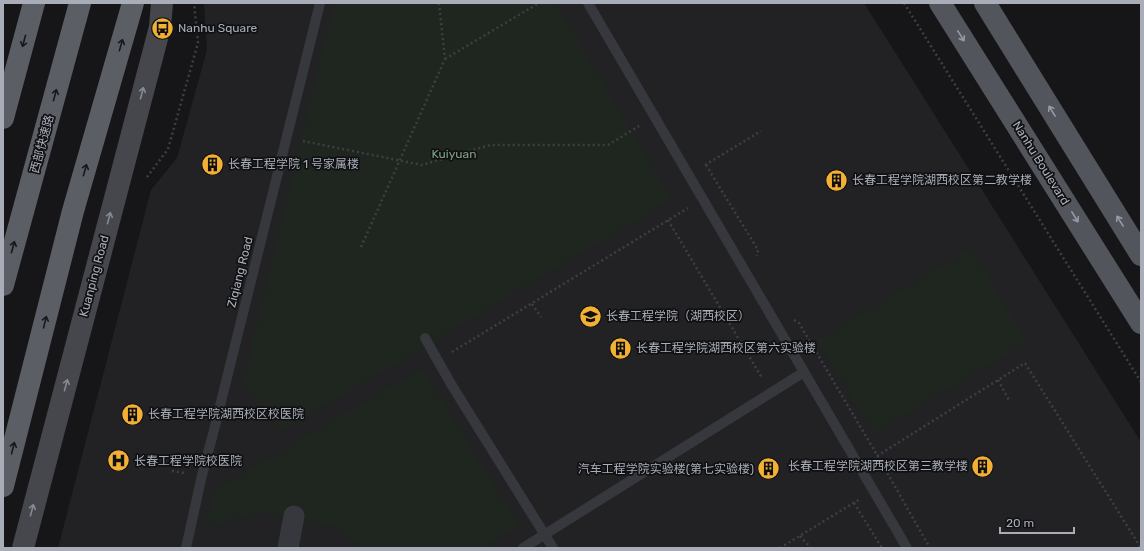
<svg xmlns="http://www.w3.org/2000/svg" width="1144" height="551" viewBox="0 0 1144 551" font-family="Rubik,'Noto Sans SC',sans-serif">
<rect width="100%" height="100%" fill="#161618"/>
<path fill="#222225" d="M 204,3 L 864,3 L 1141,442 L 1141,548 L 58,548 L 151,190 L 177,158 L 207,50 Z"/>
<g fill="#1e261f">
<path d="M 334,3 L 556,3 L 672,199 L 283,431 L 243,382 Z"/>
<path d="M 971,248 L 1027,342 L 873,434 L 817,340 Z"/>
<path d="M 422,368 L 519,526 L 482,548 L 365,548 L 336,528 L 294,516 L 253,513 L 205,529 L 215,490 Z"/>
</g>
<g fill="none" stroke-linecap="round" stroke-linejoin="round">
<g stroke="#3d3f44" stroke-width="2.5" stroke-dasharray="2 3" stroke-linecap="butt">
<path d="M 904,3 L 1141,382"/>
<path d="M 445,59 L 539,3"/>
<path d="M 303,141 L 422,165 L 490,145 L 608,145 L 639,126"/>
<path d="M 705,165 L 761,131"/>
<path d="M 706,165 L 758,250 L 757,256"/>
<path d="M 147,177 L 168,149 L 198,43 L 194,3"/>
<path d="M 668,220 L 762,378"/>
<path d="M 361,247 L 445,59 L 439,3"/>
<path d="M 532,304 L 541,317"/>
<path d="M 794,320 L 799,323 L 877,455 L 930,548"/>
<path d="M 452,352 L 688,208"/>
<path d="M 998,380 L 1009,400"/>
<path d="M 877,456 L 1025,363 L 1141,548"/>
<path d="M 172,471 L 186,473"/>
<path d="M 854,503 L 882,548"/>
<path d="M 800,536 L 811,548"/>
<path d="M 780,548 L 860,499"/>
</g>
<g stroke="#37383d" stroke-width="10">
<path d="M 588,3 L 907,548"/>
<path d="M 425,338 L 451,384 L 553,548"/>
<path d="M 186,548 L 202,475 L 213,434 L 320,3"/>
<path d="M 523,548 L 804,372"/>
</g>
<path stroke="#37383d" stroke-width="21" d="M 288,548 L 294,516"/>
<path stroke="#45474d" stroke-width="22" d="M 23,548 L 160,27 L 162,3"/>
<g stroke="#53555c" stroke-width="22">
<path d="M 940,3 L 1141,323"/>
<path d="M 985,3 L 1141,255"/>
</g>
<g stroke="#5b5e65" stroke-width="22">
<path d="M 3,118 L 34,3"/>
<path d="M 3,285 L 80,3"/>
<path d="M 3,486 L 73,211 L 133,3"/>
</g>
</g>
<defs><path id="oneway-shaft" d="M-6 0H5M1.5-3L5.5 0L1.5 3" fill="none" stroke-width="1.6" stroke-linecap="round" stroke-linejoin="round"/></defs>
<g stroke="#979ba6">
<use href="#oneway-shaft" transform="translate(961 36) rotate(58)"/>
<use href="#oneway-shaft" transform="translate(1052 111) rotate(-122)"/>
<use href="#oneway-shaft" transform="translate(1075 217) rotate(58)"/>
<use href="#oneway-shaft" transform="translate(1120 221) rotate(-122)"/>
</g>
<g stroke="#18191b">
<use href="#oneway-shaft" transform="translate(24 41) rotate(105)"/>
<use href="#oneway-shaft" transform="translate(121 45) rotate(-74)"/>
<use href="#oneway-shaft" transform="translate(55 95) rotate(-75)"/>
<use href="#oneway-shaft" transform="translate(85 170) rotate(-74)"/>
<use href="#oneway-shaft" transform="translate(13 247) rotate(-75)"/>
<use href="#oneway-shaft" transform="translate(45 322) rotate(-76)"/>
<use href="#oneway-shaft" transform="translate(13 448) rotate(-76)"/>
</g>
<g stroke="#858993">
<use href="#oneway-shaft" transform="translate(142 93) rotate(-75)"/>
<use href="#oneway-shaft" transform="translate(109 218) rotate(-75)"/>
<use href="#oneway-shaft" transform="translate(66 385) rotate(-75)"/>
<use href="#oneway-shaft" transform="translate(32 510) rotate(-75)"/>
</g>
<defs>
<symbol id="bus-disc" viewBox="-11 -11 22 22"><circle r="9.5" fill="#f2b134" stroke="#111113"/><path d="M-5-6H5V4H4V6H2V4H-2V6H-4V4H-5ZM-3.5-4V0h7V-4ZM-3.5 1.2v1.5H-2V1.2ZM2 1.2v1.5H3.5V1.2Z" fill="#111"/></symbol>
<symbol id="building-disc" viewBox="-11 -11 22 22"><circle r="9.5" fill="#f2b134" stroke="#111113"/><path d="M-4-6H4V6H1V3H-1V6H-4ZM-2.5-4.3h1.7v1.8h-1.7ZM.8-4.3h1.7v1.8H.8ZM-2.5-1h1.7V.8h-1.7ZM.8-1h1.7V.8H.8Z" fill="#111"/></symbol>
<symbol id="university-disc" viewBox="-11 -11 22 22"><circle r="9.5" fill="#f2b134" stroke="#111113"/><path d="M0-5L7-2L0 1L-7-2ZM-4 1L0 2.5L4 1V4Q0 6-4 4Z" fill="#111"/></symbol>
<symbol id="hospital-disc" viewBox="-11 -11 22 22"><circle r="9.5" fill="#f2b134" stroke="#111113"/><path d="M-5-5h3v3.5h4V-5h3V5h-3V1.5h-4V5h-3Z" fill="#111"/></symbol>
</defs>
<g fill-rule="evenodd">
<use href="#bus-disc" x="150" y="16" width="25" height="25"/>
<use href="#building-disc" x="200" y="152" width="25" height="25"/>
<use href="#building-disc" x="824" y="168" width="25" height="25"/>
<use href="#university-disc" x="578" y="304" width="25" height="25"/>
<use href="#building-disc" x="608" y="336" width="25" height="25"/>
<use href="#building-disc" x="120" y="402" width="25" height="25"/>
<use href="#hospital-disc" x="106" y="448" width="25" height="25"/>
<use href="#building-disc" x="970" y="454" width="25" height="25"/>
<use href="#building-disc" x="756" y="456" width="25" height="25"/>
</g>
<g text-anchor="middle" stroke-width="3.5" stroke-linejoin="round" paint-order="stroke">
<g font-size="12" fill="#a8adb8" stroke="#111113" text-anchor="start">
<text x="178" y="32">Nanhu Square</text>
<text x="228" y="168">长春工程学院 1 号家属楼</text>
<text x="852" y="184">长春工程学院湖西校区第二教学楼</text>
<text x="606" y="320">长春工程学院（湖西校区）</text>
<text x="636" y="352">长春工程学院湖西校区第六实验楼</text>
<text x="148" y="418">长春工程学院湖西校区校医院</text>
<text x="134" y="465">长春工程学院校医院</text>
<text x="968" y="470" text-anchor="end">长春工程学院湖西校区第三教学楼</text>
<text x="754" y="473" text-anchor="end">汽车工程学院实验楼(第七实验楼)</text>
</g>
<g font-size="12" fill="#a8adb8" stroke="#111113">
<text transform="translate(42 144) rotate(-75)" y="4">西部快速路</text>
<text transform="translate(1041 163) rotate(58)" y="4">Nanhu Boulevard</text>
<text transform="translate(240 272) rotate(-76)" y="4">Ziqiang Road</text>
<text transform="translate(94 276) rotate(-75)" y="4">Kuanping Road</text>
</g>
<g font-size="12" fill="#7fa381" stroke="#111113">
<text x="454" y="158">Kuiyuan</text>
</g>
</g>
<rect width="1144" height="551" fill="none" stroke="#a8adb8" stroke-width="8"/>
<path d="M1000 527v6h74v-6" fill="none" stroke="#a8adb8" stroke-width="2"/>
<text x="1006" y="527" font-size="12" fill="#a8adb8" stroke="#111113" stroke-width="3" paint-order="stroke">20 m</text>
</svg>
